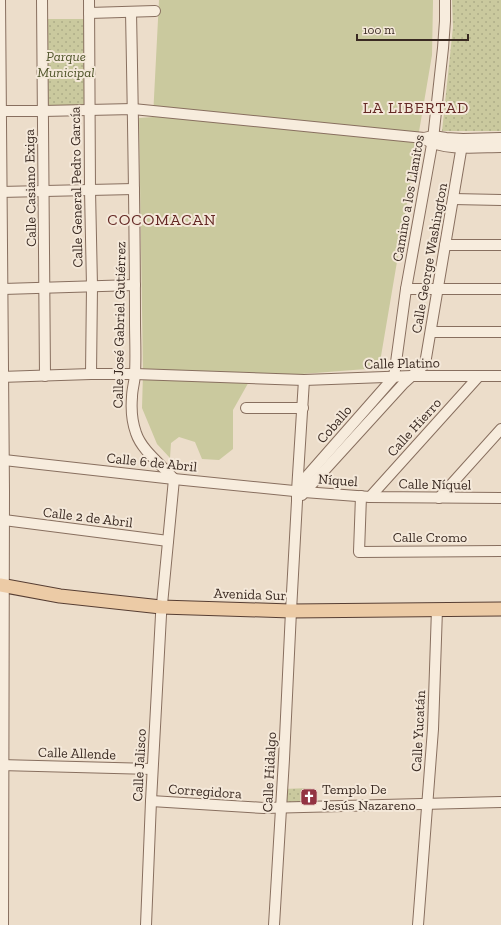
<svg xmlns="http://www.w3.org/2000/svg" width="501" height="925" viewBox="0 0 501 925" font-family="'Zilla Slab',serif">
<defs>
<pattern id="park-dots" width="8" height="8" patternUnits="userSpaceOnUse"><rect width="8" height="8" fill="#cac99e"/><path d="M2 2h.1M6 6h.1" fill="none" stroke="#aead88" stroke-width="1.8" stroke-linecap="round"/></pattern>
</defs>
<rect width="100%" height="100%" fill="#ecddca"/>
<path fill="#cac99e" d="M 159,0 L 433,0 L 433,2 L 432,55 L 379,368 L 251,378 L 233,410 L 233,449 L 219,460 L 202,459 L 195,442 L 179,437 L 171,443 L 170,458 L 157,444 L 142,408 L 143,373 L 139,118 L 153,117 Z"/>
<g fill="url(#park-dots)">
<path d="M 452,0 L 501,0 L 501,131 L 442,131 L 453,27 Z"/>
<path d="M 46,19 L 86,19 L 86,109 L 45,109 Z"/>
<path d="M 311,788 L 311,807 L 281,808 L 282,789 Z"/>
</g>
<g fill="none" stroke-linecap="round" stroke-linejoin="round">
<defs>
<g id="minor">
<path d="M 0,0 L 4,491 L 3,925"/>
<path d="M 42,0 L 45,376"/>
<path d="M 89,0 L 90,190 L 92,286 L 91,374"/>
<path d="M 131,12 C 133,115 135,218 135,321 C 135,339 136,356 135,373 C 135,381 132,389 132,397 C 131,409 132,422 136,433 C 142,451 162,465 174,479"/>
<path d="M 89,13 L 155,11"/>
<path d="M 0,110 L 1,111 L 43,111 L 133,109 L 424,138 L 433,136 L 446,138 L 463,139 L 501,138"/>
<path d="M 426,140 C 444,151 480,147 501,147"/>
<path d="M 0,192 L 134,189"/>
<path d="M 453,199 L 501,200"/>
<path d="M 445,245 L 501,245"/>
<path d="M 3,289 L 135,285"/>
<path d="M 406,289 L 501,289"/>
<path d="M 431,332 L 501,332"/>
<path d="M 0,377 L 91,374 L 135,374 L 304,380 L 412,376 L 501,376"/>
<path d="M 246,408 L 303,408"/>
<path d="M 4,460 L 174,479 L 304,492 L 370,497 L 501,498"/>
<path d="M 298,489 L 307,476 L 394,377 L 406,289 L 433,139 L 443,48 L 445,21 L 445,0"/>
<path d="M 302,495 L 404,383 L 425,364 L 463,139"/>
<path d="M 361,496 L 359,552 L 501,551"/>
<path d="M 370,497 L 479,376"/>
<path d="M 439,498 L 501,429"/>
<path d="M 0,518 L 4,520 L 168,541"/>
<path d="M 0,765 L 152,769"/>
<path d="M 151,801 L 264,808 L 501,802"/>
<path d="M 146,925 L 151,801 L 161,615 L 174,479"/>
<path d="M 274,925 L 284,759 L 291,611 L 297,501 L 297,491 L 304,380"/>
<path d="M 418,925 L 433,729 L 437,609"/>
</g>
<path id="major" d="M 0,585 L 60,596 L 161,607 L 291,611 L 501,609"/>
</defs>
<use href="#minor" stroke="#886f5f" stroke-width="12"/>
<use href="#major" stroke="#573e33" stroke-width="15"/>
<use href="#minor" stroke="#f7ecdd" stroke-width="10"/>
<use href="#major" stroke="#eccba6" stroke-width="13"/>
</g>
<defs>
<symbol id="church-square" viewBox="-11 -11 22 22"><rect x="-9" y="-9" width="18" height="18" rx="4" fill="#933342" stroke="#f4e8d9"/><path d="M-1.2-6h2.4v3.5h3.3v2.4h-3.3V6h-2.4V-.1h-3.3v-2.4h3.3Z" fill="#fff"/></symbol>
</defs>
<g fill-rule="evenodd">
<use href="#church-square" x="299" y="787" width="20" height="20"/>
</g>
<g text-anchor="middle" stroke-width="4" stroke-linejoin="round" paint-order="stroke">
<g font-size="14" font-style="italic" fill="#50552a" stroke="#f4e8d9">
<text x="66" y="61">Parque<tspan x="66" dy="16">Municipal</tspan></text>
</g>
<g font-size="14" fill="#3a2a22" stroke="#f4e8d9">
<text transform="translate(76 187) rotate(-91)" y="5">Calle General Pedro García</text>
<text transform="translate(30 188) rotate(-91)" y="5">Calle Casiano Exiga</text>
<text transform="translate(408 198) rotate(-80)" y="5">Camino a los Llanitos</text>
<text transform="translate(429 258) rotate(-80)" y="5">Calle George Washington</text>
<text transform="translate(119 325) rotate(-89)" y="5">Calle José Gabriel Gutiérrez</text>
<text transform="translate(402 363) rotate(-1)" y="5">Calle Platino</text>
<text transform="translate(334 424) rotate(-49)" y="5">Coballo</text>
<text transform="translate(414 427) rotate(-48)" y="5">Calle Hierro</text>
<text transform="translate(152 462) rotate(6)" y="5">Calle 6 de Abril</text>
<text transform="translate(338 480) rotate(4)" y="5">Níquel</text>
<text transform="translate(435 484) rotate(1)" y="5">Calle Níquel</text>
<text transform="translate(88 517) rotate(7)" y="5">Calle 2 de Abril</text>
<text x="430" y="542">Calle Cromo</text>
<text transform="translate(250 594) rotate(2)" y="5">Avenida Sur</text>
<text transform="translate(418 731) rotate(-87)" y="5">Calle Yucatán</text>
<text transform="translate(77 753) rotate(2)" y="5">Calle Allende</text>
<text transform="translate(139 765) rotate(-87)" y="5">Calle Jalisco</text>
<text transform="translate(269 772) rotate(-87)" y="5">Calle Hidalgo</text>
<text transform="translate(205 791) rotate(4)" y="5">Corregidora</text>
</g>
<g font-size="14" fill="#3a2a22" stroke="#f4e8d9" text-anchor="start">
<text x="322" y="794">Templo De<tspan x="322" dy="16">Jesús Nazareno</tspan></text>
</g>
<g font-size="16" letter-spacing="1" fill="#642824" stroke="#f4e8d9">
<text x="416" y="113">LA LIBERTAD</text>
<text x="162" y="225">COCOMACAN</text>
</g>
</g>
<path d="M357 34v6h111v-6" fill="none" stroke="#3a2a22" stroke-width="2"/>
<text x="363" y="34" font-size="12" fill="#3a2a22" stroke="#f4e8d9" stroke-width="3" paint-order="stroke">100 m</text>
</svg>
